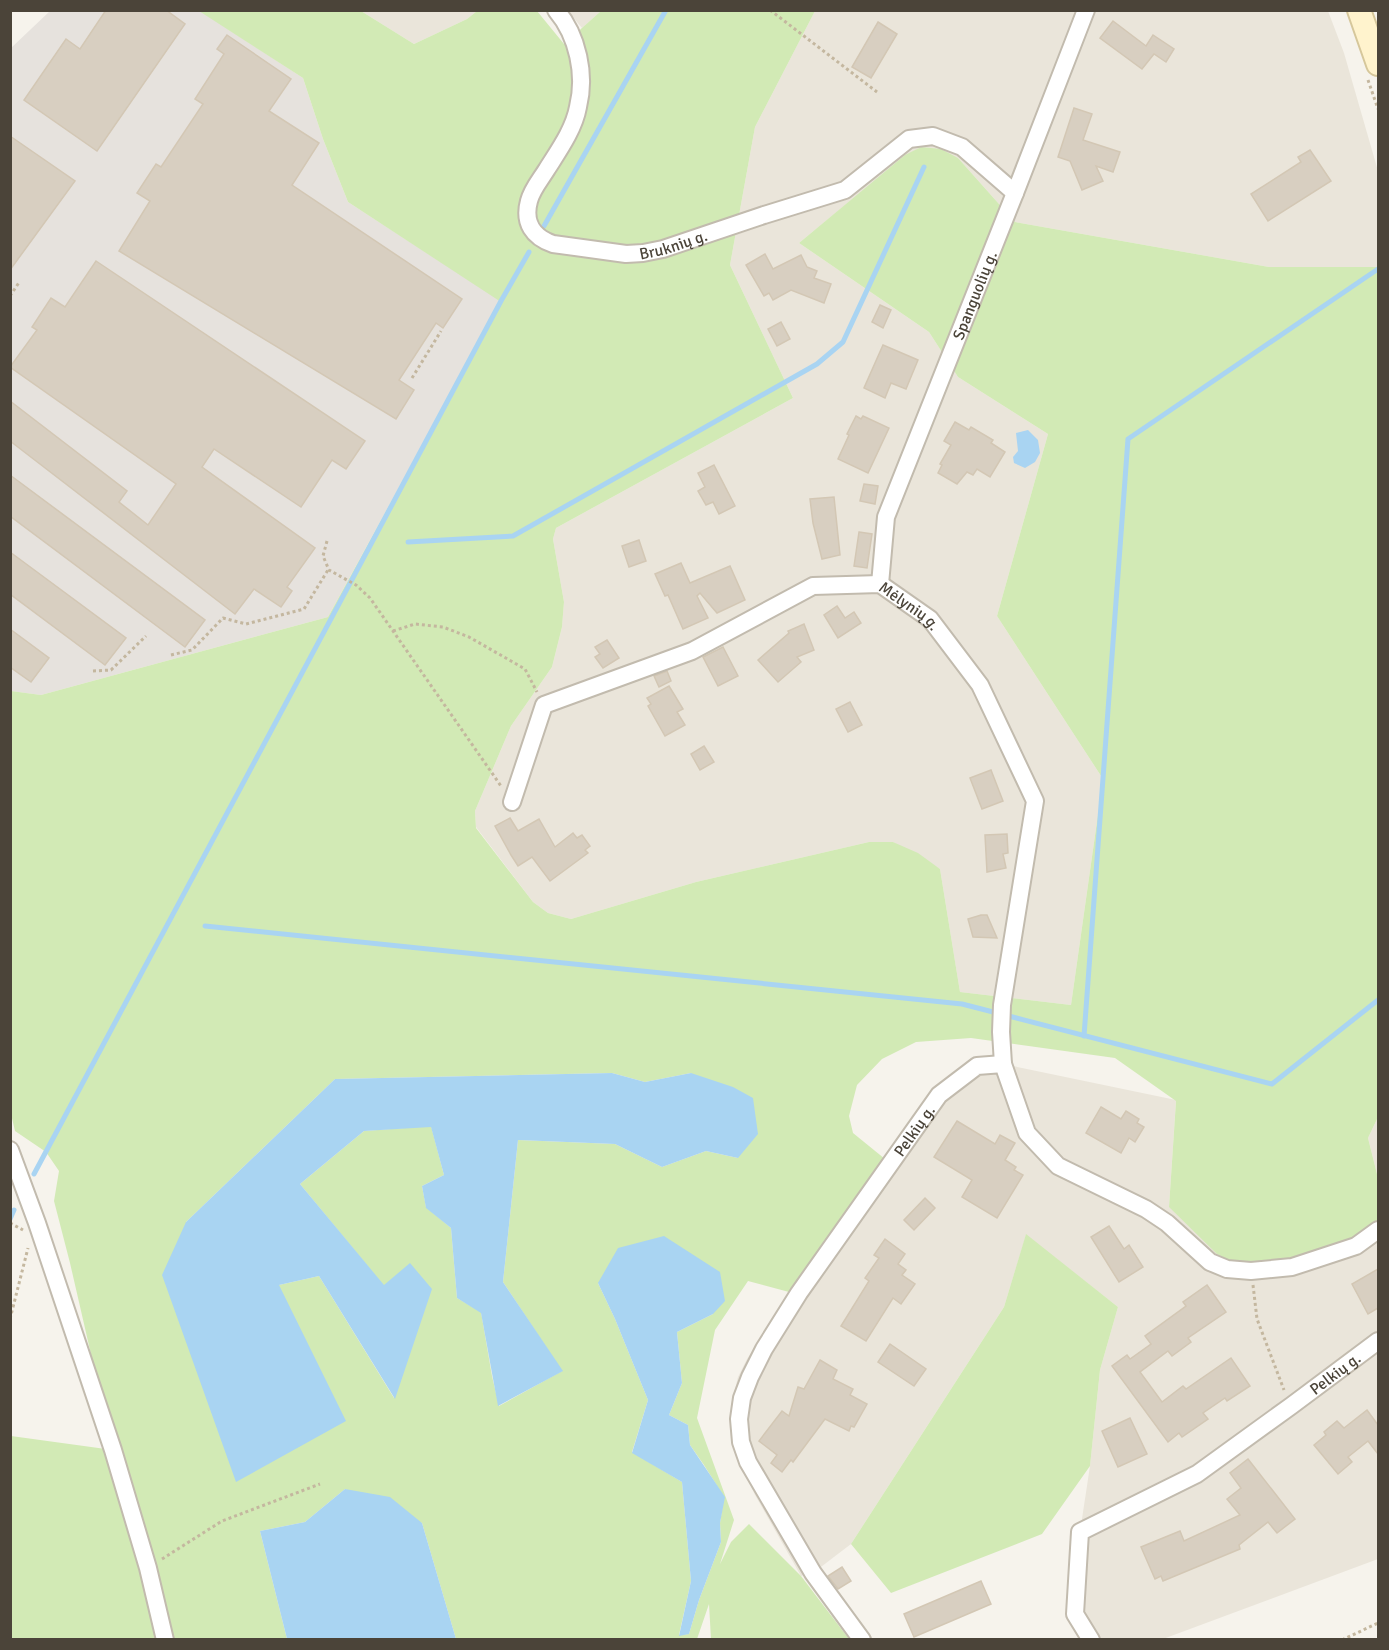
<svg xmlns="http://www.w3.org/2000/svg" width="1389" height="1650" viewBox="0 0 1389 1650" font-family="Signika,sans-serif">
<rect width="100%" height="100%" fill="#f6f3ec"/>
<g fill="#eae5da">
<path d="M 361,11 L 477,11 L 467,19 L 414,44 Z"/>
<path d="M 568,11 L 601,11 L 582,28 Z"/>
<path d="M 815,11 L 1328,11 L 1344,53 L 1378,171 L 1378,267 L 1269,267 L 1015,222 L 958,158 L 921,147 L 905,156 L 799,243 L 929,332 L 958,377 L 1048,434 L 997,616 L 1103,779 L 1071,1005 L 960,992 L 940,869 L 893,842 L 869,842 L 696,882 L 571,919 L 548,913 L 533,902 L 476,827 L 475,811 L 511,726 L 552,667 L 562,627 L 564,602 L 553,539 L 556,528 L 793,398 L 730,265 L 755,127 Z"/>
<path d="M 1003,1064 L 1176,1100 L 1169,1207 L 1378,1223 L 1378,1559 L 1163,1639 L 1091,1639 L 1075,1614 L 1080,1532 L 1090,1466 L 1100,1370 L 1118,1307 L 1026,1235 L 1004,1307 L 851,1544 L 813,1573 L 801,1576 L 755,1495 L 740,1464 L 733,1440 L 730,1422 L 732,1401 L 738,1377 L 747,1359 L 789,1292 L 933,1093 Z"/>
<path d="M 1378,1117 L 1378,1178 L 1368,1138 Z"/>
</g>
<path fill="#e6e2dd" d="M 50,11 L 199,11 L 202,12 L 303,78 L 323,139 L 348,202 L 501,301 L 328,617 L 41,695 L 11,691 L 11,48 Z"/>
<g fill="#d2eab5" fill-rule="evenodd">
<path d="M 199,11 L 361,11 L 414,44 L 467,19 L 477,11 L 537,11 L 564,44 L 601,11 L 815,11 L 755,127 L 730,265 L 793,398 L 556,528 L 553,539 L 564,602 L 562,627 L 552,667 L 511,726 L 475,811 L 476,828 L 533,902 L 548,913 L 571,919 L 696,882 L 869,842 L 893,842 L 918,853 L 940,869 L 960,992 L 1071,1005 L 1103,779 L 997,616 L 1048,434 L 958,377 L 929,332 L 799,243 L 905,155 L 921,147 L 941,149 L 958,158 L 1015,222 L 1269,267 L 1378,267 L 1378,1117 L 1368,1138 L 1378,1178 L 1378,1223 L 1346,1244 L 1261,1265 L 1233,1262 L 1217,1254 L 1169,1207 L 1176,1101 L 1115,1058 L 971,1038 L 916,1042 L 882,1059 L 857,1085 L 849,1116 L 853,1133 L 885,1159 L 789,1292 L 748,1281 L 715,1330 L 697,1418 L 734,1520 L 720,1564 L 731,1542 L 749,1524 L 801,1576 L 849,1639 L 711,1639 L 709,1604 L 697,1639 L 456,1639 L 422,1523 L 345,1489 L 305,1522 L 260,1531 L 287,1639 L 11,1639 L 11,1436 L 113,1450 L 70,1263 L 54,1201 L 59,1171 L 46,1152 L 15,1131 L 11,1114 L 11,691 L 41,695 L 328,617 L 501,302 L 348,202 L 323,139 L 303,78 ZM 612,1073 L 645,1082 L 691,1073 L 738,1158 L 706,1151 L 662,1167 L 615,1144 L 518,1140 L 503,1282 L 562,1371 L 499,1406 L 492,1376 L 481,1312 L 457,1298 L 451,1228 L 426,1207 L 422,1186 L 444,1175 L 431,1126 L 364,1131 L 300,1184 L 384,1286 L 394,1398 L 319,1276 L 279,1285 L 186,1222 L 335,1079 ZM 598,1283 L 713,1314 L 677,1332 L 682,1383 L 669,1415 L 688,1425 L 690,1445 L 704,1465 L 724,1497 L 720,1523 L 721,1542 L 699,1600 L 689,1634 L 679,1635 L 691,1581 L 682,1482 L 632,1452 L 648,1400 L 615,1319 Z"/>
<path d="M 1026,1234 L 1118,1307 L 1100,1370 L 1090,1466 L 1042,1534 L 891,1593 L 851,1544 L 1004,1307 Z"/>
</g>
<g fill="#a9d4f2">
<path d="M 1028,430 L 1038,440 L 1040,453 L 1035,462 L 1025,468 L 1014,463 L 1013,457 L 1018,451 L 1016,433 Z"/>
<path d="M 612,1073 L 645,1082 L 691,1073 L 733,1087 L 753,1098 L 758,1134 L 738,1158 L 706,1151 L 662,1167 L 615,1144 L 518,1140 L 503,1282 L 563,1371 L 498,1406 L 481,1313 L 457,1298 L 451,1228 L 426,1208 L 422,1186 L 444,1175 L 431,1127 L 364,1131 L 300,1184 L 384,1285 L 410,1263 L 432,1289 L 395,1399 L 319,1276 L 279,1285 L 346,1421 L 236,1482 L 162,1275 L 186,1222 L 335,1079 Z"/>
<path d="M 664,1236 L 720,1272 L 725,1301 L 713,1314 L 677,1332 L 682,1383 L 669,1415 L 688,1425 L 690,1445 L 725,1497 L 720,1523 L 721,1542 L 699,1600 L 689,1634 L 679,1636 L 691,1581 L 682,1482 L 632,1453 L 648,1400 L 615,1319 L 598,1283 L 618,1248 Z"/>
<path d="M 345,1489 L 390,1497 L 422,1523 L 456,1639 L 287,1639 L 260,1531 L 305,1522 Z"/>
</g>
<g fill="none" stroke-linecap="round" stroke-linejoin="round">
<g stroke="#a9d4f2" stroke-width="5">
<path d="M 544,226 L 666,10"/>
<path d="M 408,542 L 513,536 L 817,364 L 843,342 L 924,167"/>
<path d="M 205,926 L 962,1004 L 1272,1084 L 1378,1000"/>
<path d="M 1084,1036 L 1128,439 L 1378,269"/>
<path d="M 34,1174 L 501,301 L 529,252"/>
<path d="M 10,1219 L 14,1210"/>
</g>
</g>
<g fill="#d8cfc1" stroke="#d3c7b4" stroke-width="1.5">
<path d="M 106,10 L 166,10 L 185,24 L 97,151 L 24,100 L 66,39 L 80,49 Z"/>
<path d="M 1113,21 L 1146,46 L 1153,35 L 1174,49 L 1166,62 L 1154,54 L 1142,69 L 1100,38 Z"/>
<path d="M 878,22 L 897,34 L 871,78 L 852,67 Z"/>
<path d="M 227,35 L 291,79 L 269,111 L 319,143 L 292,185 L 462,299 L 443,328 L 436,323 L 399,380 L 414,390 L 396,419 L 119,251 L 150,201 L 137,193 L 156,164 L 161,167 L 203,104 L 195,99 L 224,54 L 217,49 Z"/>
<path d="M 1074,108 L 1092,114 L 1083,140 L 1120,152 L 1113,172 L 1096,166 L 1103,181 L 1082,190 L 1070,161 L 1058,157 Z"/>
<path d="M 10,136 L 75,181 L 10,270 Z"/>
<path d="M 1310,150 L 1331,181 L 1268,221 L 1251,194 L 1301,162 L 1298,157 Z"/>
<path d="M 765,254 L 773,269 L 801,255 L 807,267 L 817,271 L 814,278 L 831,284 L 824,303 L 791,290 L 773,300 L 769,293 L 764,296 L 746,265 Z"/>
<path d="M 96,261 L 365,441 L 346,469 L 332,460 L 301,507 L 214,449 L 202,467 L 315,548 L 287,587 L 292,591 L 281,607 L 254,589 L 235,614 L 10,441 L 10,401 L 127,491 L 119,502 L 148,525 L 176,484 L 10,367 L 37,330 L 32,327 L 51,298 L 65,307 Z"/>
<path d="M 880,305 L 891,310 L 883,328 L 872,322 Z"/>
<path d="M 781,322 L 790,339 L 777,346 L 768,329 Z"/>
<path d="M 883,345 L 918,360 L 906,389 L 891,383 L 885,398 L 864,388 Z"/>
<path d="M 856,416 L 861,419 L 863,416 L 889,428 L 868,473 L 838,459 L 849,435 L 847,434 Z"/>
<path d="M 955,422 L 969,430 L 971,427 L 993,440 L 991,443 L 1005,452 L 990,477 L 977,469 L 973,475 L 967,472 L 957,484 L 938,473 L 942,465 L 940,464 L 951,445 L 944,441 Z"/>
<path d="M 714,465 L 735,506 L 719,514 L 713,502 L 706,505 L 698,491 L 705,487 L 698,473 Z"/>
<path d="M 10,475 L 205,620 L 185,647 L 10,516 Z"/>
<path d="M 864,484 L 878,486 L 875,504 L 860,501 Z"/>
<path d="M 834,497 L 840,555 L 822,559 L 813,523 L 810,499 Z"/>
<path d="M 859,532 L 872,534 L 867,568 L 854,566 Z"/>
<path d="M 639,540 L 646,561 L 629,567 L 622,546 Z"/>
<path d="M 10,552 L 126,638 L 105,665 L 10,594 Z"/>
<path d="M 681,563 L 690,583 L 730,566 L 745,600 L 717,613 L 700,593 L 697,596 L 708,618 L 683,629 L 668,595 L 665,596 L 655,574 Z"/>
<path d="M 837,606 L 845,618 L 854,612 L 861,623 L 838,638 L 824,615 Z"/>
<path d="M 804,624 L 814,650 L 797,657 L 801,662 L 778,682 L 758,660 L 789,633 L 788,631 Z"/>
<path d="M 10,629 L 49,658 L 31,682 L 10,667 Z"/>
<path d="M 607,640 L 619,658 L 603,668 L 595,657 L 600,654 L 595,647 Z"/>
<path d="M 723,647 L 738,676 L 718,686 L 703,657 Z"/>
<path d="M 667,671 L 671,681 L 659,687 L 654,676 Z"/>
<path d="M 669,686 L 683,709 L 677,712 L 685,725 L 665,736 L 648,706 L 651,704 L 647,698 Z"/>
<path d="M 850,702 L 862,725 L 848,732 L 836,709 Z"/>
<path d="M 704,746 L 714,762 L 700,770 L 691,754 Z"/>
<path d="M 991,770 L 1003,801 L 982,809 L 970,778 Z"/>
<path d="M 510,818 L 518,831 L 539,819 L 555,847 L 573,833 L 577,838 L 582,835 L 590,846 L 585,850 L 588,853 L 550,881 L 532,857 L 518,866 L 511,855 L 495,826 Z"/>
<path d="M 1007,834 L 1008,853 L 1003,854 L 1006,868 L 987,872 L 985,835 Z"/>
<path d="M 981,915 L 987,915 L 997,938 L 973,937 L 968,919 Z"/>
<path d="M 1101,1107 L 1121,1119 L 1126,1111 L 1139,1119 L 1137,1123 L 1144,1127 L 1135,1142 L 1129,1138 L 1121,1153 L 1086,1133 Z"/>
<path d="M 957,1121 L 995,1144 L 1000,1135 L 1015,1143 L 1005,1160 L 1016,1167 L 1014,1170 L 1023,1175 L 997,1218 L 962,1197 L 972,1180 L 934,1157 Z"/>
<path d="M 925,1198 L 935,1208 L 914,1230 L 904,1220 Z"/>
<path d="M 1109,1226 L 1124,1249 L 1129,1245 L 1143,1267 L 1119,1282 L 1091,1237 Z"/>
<path d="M 885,1239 L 905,1254 L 898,1264 L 906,1270 L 902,1275 L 915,1284 L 901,1304 L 893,1298 L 866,1341 L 841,1326 L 869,1281 L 865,1278 L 879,1258 L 874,1255 Z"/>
<path d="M 1378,1269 L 1378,1308 L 1368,1314 L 1352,1284 Z"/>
<path d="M 1207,1285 L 1226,1312 L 1188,1338 L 1191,1342 L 1172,1356 L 1168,1351 L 1140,1372 L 1162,1402 L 1183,1386 L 1186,1389 L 1231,1358 L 1250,1386 L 1227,1401 L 1225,1398 L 1203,1413 L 1208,1419 L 1182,1437 L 1179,1433 L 1168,1442 L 1112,1366 L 1127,1355 L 1130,1359 L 1151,1344 L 1145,1336 L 1186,1306 L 1183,1302 Z"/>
<path d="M 890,1344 L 926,1369 L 914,1386 L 878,1362 Z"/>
<path d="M 820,1360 L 837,1370 L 833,1379 L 853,1389 L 850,1395 L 867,1404 L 854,1427 L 851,1426 L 849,1431 L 825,1419 L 793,1462 L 791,1460 L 782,1472 L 771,1463 L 777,1455 L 759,1441 L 782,1411 L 789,1416 L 798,1387 L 804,1389 Z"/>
<path d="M 1367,1410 L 1378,1425 L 1378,1454 L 1368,1441 L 1348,1457 L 1352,1462 L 1338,1474 L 1314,1445 L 1326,1435 L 1324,1432 L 1337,1421 L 1344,1428 Z"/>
<path d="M 1130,1418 L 1147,1454 L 1118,1467 L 1102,1431 Z"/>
<path d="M 1248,1459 L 1295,1519 L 1277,1533 L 1268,1522 L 1239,1545 L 1240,1549 L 1163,1581 L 1161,1576 L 1155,1579 L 1141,1547 L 1180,1531 L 1184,1541 L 1240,1515 L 1227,1499 L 1241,1488 L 1230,1473 Z"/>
<path d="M 842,1567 L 851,1581 L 838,1589 L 828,1576 Z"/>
<path d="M 981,1581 L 991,1604 L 914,1637 L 904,1614 Z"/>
</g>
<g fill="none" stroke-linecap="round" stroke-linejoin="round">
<defs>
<g id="minor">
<path id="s1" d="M 556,10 C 578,36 586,75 578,107 C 574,129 559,150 547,169 C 541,179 532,189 529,201 C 523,223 533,237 553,244 L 626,254 L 643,253 L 663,249 L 764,215 L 845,190 L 909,139 L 933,136 L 962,147 L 1015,193"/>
<path id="s2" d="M 880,584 L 886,517 L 1015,193 L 1086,10"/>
<path id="s3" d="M 512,802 L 544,705 L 692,651 L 813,586 L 880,584 L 930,619 L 980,685 L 1035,801 L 1002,1005 L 1001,1032 L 1003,1064"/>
<path d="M 10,1150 L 37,1223 L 113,1450 L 148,1568 L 165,1640"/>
<path id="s4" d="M 862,1640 L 813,1573 L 748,1462 L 741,1442 L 739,1419 L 742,1398 L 750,1377 L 764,1349 L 799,1293 L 939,1095 L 977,1066 L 1003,1064 L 1027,1133 L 1058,1166 L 1146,1209 L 1167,1223 L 1210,1262 L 1227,1269 L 1251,1271 L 1292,1267 L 1356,1246 L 1378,1230"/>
<path id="s5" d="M 1091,1640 L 1075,1614 L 1080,1532 L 1197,1474 L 1291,1406 L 1378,1341"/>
</g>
<path id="secondary" d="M 1359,10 L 1378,64"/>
</defs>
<use href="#minor" stroke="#c2bbae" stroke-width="20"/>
<use href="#secondary" stroke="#d6c79b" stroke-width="26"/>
<g stroke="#c4b79f" stroke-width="3" stroke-dasharray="3 3" stroke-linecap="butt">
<path d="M 770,10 L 877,92"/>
<path d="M 1368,80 L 1378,109"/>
<path d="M 10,296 L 20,281"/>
<path d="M 412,378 L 441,331"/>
<path d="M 327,541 L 323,556 L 329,570 L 356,585 L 370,598 L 501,786"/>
<path d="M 393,631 L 415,624 L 443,627 L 469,637 L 525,669 L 537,692"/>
<path d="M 171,655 L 192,650 L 223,618 L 246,624 L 304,609 L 328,570"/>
<path d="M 93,671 L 111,670 L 146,636"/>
<path d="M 10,1223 L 23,1230"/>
<path d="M 1253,1285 L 1257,1319 L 1284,1390"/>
<path d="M 10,1319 L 28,1248"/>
<path d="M 162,1559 L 222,1521 L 320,1484"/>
<path d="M 1342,1640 L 1378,1623"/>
</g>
<use href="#minor" stroke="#fff" stroke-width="16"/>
<use href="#secondary" stroke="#fff3cd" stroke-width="22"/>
</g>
<g text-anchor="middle" stroke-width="5" stroke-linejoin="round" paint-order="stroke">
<g font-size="16" fill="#4b4439" stroke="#fff">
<text dy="6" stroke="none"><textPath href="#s1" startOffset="387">Bruknių g.</textPath></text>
<text dy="6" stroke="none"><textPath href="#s2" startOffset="306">Spanguolių g.</textPath></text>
<text dy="6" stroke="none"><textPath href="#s3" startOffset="501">Mėlynių g.</textPath></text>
<text dy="6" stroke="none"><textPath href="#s4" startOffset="596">Pelkių g.</textPath></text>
<text dy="6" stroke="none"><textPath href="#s5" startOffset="414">Pelkių g.</textPath></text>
</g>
</g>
<rect width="1389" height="1650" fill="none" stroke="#4b4439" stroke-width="24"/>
</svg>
